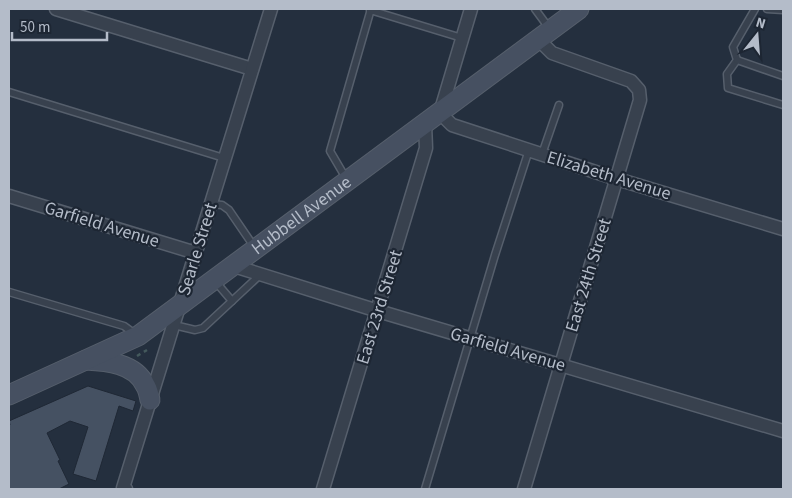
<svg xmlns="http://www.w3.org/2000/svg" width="792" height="498" viewBox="0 0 792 498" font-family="'Source Sans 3',sans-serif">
<rect width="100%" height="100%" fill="#242f3e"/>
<path fill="#455162" stroke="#1f2835" d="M 88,386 L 136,401 L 133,411 L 119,406 L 96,481 L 73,474 L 88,427 L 70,421 L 47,433 L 60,460 L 58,461 L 69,484 L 59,489 L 9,489 L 9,426 L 10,425 L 9,421 Z"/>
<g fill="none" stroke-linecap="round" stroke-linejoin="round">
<defs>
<g id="lane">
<path d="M 535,9 L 549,28"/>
<path d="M 767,9 L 783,10"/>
<path d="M 370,10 L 462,38"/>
<path d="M 737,60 L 727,74 L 728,88 L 783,105"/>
<path d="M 737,60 L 733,47 L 755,9"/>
<path d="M 737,60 L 783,76"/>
<path d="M 9,92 L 224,158"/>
<path d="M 542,154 L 559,105"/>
<path d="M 347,180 L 330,151 L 371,9"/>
<path d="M 211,204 L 222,205 L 229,210 L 255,248"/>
<path d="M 215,281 L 232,301"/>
<path d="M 9,292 L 124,326 L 135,334"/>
<path d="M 174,325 L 195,330 L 203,328 L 261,274"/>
<path d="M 425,489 L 495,255 L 529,150"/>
</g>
<g id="street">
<path d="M 56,9 L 252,69"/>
<path d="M 471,9 L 440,113 L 452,125 L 617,179 L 783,229"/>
<path d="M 9,196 L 196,253"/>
<path d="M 234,266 L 378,311 L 783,431"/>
<path d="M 126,489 L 123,488 L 271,9"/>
<path d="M 323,489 L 426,148 L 425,124"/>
<path d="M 524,489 L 640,100 L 639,90 L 631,81 L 552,53 L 538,39"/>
</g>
<g id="secondary">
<path d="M 86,360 C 106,361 135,363 145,385 C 148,389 149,395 150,400"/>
<path id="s1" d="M 9,395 L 138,336 L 579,9"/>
</g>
</defs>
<use href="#lane" stroke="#565f6c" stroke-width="9"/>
<use href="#street" stroke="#565f6c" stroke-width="15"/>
<use href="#secondary" stroke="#565f6c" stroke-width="21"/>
<path stroke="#44595c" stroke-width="2.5" stroke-dasharray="4 4" stroke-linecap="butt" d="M 137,356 L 147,350"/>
<use href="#lane" stroke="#38414e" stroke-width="6"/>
<use href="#street" stroke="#38414e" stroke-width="12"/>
<use href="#secondary" stroke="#465061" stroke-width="19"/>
</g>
<g text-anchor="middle" stroke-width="4.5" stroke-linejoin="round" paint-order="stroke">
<g font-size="18" fill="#b4bcc9" stroke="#1d2633">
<text transform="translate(609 175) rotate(17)" y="6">Elizabeth Avenue</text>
<text dy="6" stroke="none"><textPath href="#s1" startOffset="345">Hubbell Avenue</textPath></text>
<text transform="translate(102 224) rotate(17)" y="6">Garfield Avenue</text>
<text transform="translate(197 249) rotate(-73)" y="6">Searle Street</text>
<text transform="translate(588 275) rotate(-73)" y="6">East 24th Street</text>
<text transform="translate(379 307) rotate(-73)" y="6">East 23rd Street</text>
<text transform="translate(508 349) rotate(16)" y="6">Garfield Avenue</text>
</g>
</g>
<rect width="792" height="498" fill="none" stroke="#b4bcc9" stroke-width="20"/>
<g transform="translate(757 35) rotate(17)" stroke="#1d2633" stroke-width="4" paint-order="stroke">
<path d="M0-4L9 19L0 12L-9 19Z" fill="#b4bcc9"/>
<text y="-8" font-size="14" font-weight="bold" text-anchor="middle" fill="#b4bcc9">N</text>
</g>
<path d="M12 32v8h95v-8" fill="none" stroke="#b4bcc9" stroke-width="2.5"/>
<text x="20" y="32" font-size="15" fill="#b4bcc9" stroke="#1d2633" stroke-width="4" paint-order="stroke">50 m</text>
</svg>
